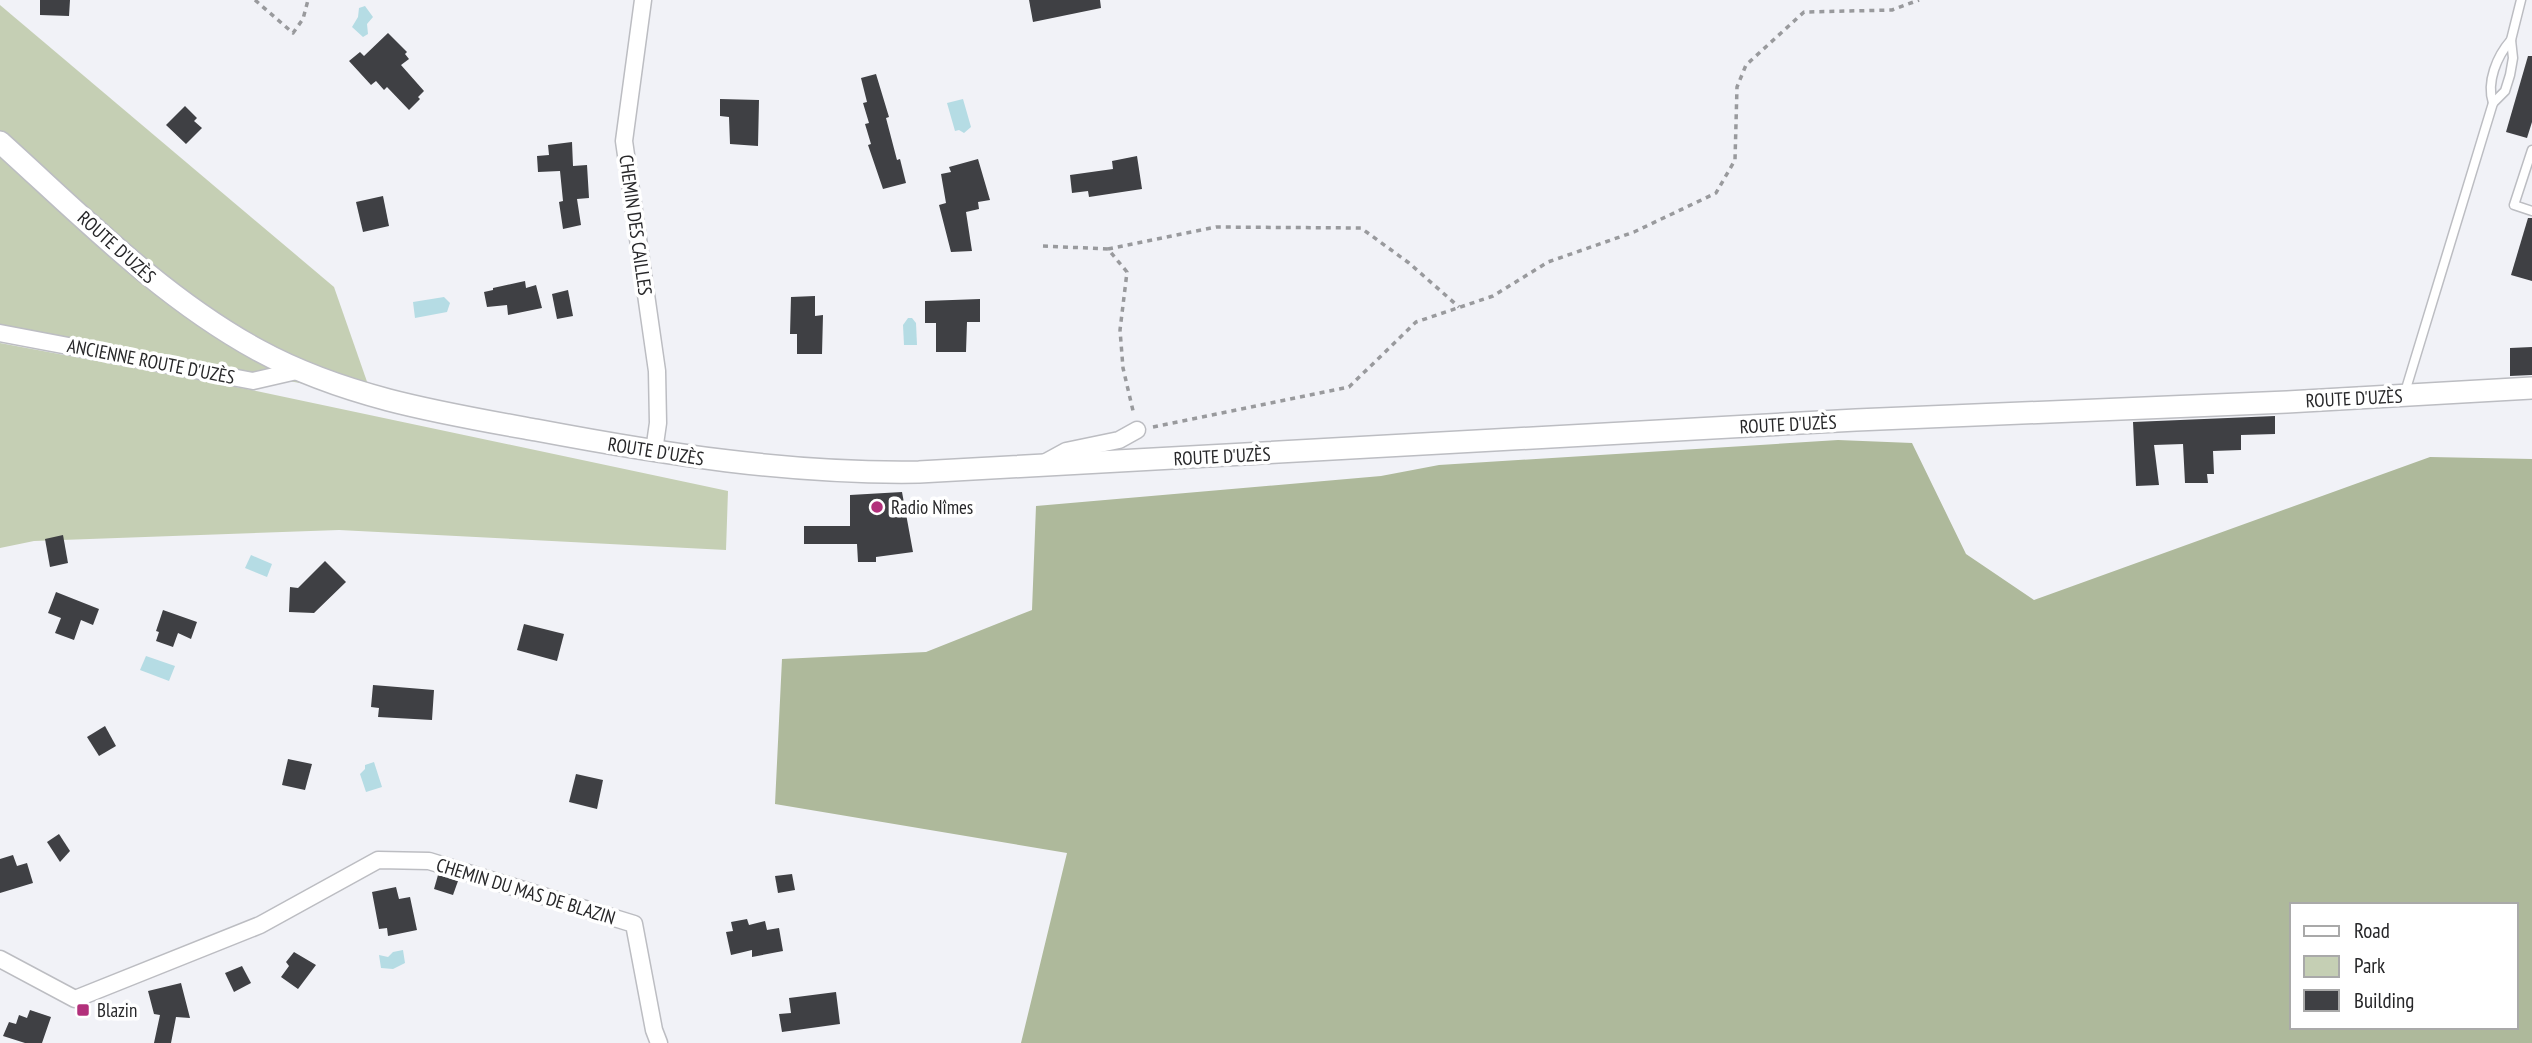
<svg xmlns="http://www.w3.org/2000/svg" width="2532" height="1043" viewBox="0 0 2532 1043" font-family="'PT Sans Narrow',sans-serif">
<rect width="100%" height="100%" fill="#f1f2f7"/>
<g fill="#c5cfb4">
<path d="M 0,5 L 334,287 L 372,396 L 0,329 Z"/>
<path d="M 0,343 L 252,390 L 728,491 L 726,550 L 339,530 L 34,541 L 0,548 Z"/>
</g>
<path fill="#aeb99b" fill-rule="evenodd" d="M 1838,440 L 1912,443 L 1966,554 L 2034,600 L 2430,457 L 2532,459 L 2532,1043 L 1021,1043 L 1067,853 L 775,804 L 782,659 L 926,652 L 1032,610 L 1036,506 L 1381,476 L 1439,465 ZM 2292,905 L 2516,905 L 2516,1027 L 2292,1027 Z"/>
<g fill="#b5dce4">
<path d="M 365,6 L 373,17 L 367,24 L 368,34 L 363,37 L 352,27 L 358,17 L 359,8 Z"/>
<path d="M 963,99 L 971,127 L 964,133 L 959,130 L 955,131 L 947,103 Z"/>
<path d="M 444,297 L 450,303 L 447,312 L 415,318 L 413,302 Z"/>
<path d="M 908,318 L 912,318 L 916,323 L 917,345 L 904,345 L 903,325 Z"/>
<path d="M 251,555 L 272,564 L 267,577 L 245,568 Z"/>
<path d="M 146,656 L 175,666 L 169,681 L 140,670 Z"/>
<path d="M 374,762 L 382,787 L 366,792 L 360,774 L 365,769 L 365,765 Z"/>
<path d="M 403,950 L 405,963 L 393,969 L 381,968 L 379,955 L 388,957 L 393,952 Z"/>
</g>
<g fill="#3f4044">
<path d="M 40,0 L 70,0 L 69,16 L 40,15 Z"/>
<path d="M 1029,0 L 1100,0 L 1101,8 L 1033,22 Z"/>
<path d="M 388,33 L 407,52 L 405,54 L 409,59 L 401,65 L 424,91 L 418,97 L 420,99 L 409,110 L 387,87 L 384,90 L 376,81 L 371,85 L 349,61 L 360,52 L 364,56 Z"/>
<path d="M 2528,56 L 2532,56 L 2532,122 L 2527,138 L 2506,132 Z"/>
<path d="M 876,74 L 889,117 L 886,118 L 897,160 L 900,159 L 906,183 L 883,189 L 868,145 L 871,144 L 865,124 L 869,123 L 863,103 L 867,102 L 861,78 Z"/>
<path d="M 720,99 L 759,100 L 758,146 L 730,144 L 729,117 L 720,116 Z"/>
<path d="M 185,106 L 197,118 L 194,121 L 202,128 L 186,144 L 166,125 Z"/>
<path d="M 572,142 L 573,166 L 587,165 L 589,198 L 577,199 L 581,225 L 563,229 L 559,202 L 563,201 L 560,171 L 538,172 L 537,156 L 549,155 L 548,145 Z"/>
<path d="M 1137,156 L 1142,189 L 1089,197 L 1088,191 L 1072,193 L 1070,175 L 1113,169 L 1112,161 Z"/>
<path d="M 978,159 L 990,200 L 978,202 L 979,209 L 966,212 L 972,251 L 951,252 L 939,205 L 946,203 L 941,174 L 951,172 L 949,167 Z"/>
<path d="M 383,196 L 389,226 L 363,232 L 356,202 Z"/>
<path d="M 2528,218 L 2532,218 L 2532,281 L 2511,275 Z"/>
<path d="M 525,281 L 526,288 L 536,285 L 542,308 L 508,315 L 507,305 L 487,307 L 484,292 L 493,290 L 493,288 Z"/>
<path d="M 568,290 L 573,316 L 557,319 L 552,294 Z"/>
<path d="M 815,296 L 815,316 L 823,315 L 822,354 L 797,354 L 797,334 L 790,334 L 791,297 Z"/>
<path d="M 980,299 L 980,322 L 967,322 L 966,352 L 936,352 L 936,323 L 925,323 L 925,301 Z"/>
<path d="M 2532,347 L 2532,375 L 2510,376 L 2510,348 Z"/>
<path d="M 2275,416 L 2275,434 L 2241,435 L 2241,450 L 2213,451 L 2214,474 L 2207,474 L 2208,483 L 2185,483 L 2183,444 L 2154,445 L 2159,485 L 2136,486 L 2133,422 Z"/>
<path d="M 902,492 L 913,552 L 876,557 L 876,562 L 858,562 L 857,544 L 804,544 L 804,526 L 850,526 L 850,495 Z"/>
<path d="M 63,535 L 68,563 L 50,567 L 45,539 Z"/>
<path d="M 325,561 L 346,582 L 314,613 L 289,612 L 290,587 L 298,588 Z"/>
<path d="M 56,592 L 99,609 L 93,625 L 81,620 L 74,640 L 55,633 L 61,618 L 48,613 Z"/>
<path d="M 163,610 L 197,622 L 191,639 L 178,633 L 173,647 L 156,641 L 159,632 L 156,631 Z"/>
<path d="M 524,624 L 564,634 L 557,661 L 517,650 Z"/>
<path d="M 373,685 L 434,690 L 432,720 L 378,717 L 379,708 L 371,707 Z"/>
<path d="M 105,726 L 116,746 L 99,756 L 87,737 Z"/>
<path d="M 288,759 L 312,764 L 305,790 L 282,785 Z"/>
<path d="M 576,774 L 603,780 L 597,809 L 569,802 Z"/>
<path d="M 59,834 L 70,851 L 60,862 L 47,842 Z"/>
<path d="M 13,855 L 17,866 L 27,863 L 33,883 L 0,893 L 0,859 Z"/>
<path d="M 792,874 L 795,890 L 778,893 L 775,876 Z"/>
<path d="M 438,875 L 458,881 L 453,895 L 434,889 Z"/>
<path d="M 396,887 L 399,899 L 410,897 L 417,930 L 388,936 L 387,928 L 379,929 L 372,892 Z"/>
<path d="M 747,919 L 749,925 L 765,921 L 767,930 L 779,928 L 783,951 L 752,957 L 752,950 L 731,955 L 726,932 L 733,931 L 731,922 Z"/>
<path d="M 294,952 L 316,965 L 298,989 L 281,977 L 289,966 L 286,962 Z"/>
<path d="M 242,966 L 251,983 L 234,992 L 225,973 Z"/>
<path d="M 181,983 L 190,1018 L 176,1017 L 171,1043 L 154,1043 L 160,1015 L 154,1014 L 148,991 Z"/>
<path d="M 836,992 L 840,1024 L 782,1032 L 779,1014 L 791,1013 L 789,998 Z"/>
<path d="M 30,1010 L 51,1017 L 42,1043 L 25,1043 L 3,1036 L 9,1022 L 16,1024 L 19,1015 L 27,1018 Z"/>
</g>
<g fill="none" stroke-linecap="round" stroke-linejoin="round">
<defs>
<g id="service">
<path d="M 2493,103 C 2486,82 2497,56 2511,40"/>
<path d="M 2532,150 L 2514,205 L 2532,211"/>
<path d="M 2405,392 L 2493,103 L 2505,91 L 2510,75 L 2513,58 L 2511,40 L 2521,0"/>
</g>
<g id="minor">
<path d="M 643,0 L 624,141 L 657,371 L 658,423 L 654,451"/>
<path d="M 0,333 L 253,381 L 301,370"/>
<path d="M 1044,463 L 1066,451 L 1119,440 L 1137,430"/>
<path d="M 0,959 L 75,999 L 260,925 L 378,860 L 429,861 L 634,924 L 654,1030 L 659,1043"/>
</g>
<path id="secondary" d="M 0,142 C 82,216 161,297 258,350 C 344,397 441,413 536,430 C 663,454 789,474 919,472 L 1856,420 L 2287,402 L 2532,388"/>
</defs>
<use href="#service" stroke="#bcbdc2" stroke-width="11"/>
<use href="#minor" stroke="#bcbdc2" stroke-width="19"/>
<use href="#secondary" stroke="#bcbdc2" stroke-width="24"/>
<g stroke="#999a9d" stroke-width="3.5" stroke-dasharray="5 5" stroke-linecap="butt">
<path d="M 255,0 L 293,33 L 303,19 L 308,0"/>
<path d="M 1043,246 L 1108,249 L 1127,272 L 1120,330 L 1123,368 L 1134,415"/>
<path d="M 1108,249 L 1216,227 L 1361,228 L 1409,263 L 1459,307"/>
<path d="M 1153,427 L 1349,387 L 1416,322 L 1493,296 L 1548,262 L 1634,232 L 1716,193 L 1735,160 L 1737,87 L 1746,65 L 1804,12 L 1892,10 L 1919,0"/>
</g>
<use href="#service" stroke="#fff" stroke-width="8"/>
<use href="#minor" stroke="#fff" stroke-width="16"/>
<use href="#secondary" stroke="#fff" stroke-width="21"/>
</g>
<g fill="#b2307b" stroke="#fff" stroke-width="2.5">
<circle cx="877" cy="507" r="7"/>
<rect x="76" y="1003" width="14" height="14" rx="3.5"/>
</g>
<g text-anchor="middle" stroke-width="7" stroke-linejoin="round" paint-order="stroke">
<g font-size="19" fill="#272729" stroke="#fff">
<text transform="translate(636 225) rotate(82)" y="7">CHEMIN DES CAILLES</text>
<text transform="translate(117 247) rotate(42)" y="7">ROUTE D'UZÈS</text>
<text transform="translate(151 361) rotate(11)" y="7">ANCIENNE ROUTE D'UZÈS</text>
<text transform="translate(2354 398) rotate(-3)" y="7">ROUTE D'UZÈS</text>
<text transform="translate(1788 424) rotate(-3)" y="7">ROUTE D'UZÈS</text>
<text transform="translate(656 451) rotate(9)" y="7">ROUTE D'UZÈS</text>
<text transform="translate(1222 456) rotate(-3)" y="7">ROUTE D'UZÈS</text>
<text transform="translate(526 891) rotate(17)" y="7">CHEMIN DU MAS DE BLAZIN</text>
</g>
<g font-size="19" fill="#272729" stroke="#fff" text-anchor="start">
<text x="891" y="514">Radio Nîmes</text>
<text x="97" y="1017">Blazin</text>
</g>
</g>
<rect x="2290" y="903" width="228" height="126" fill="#ffffff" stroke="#a9a9a9" stroke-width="2"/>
<rect x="2304" y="926" width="35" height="10" fill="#ffffff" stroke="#a9a9a9" stroke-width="2"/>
<text x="2354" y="938" font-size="21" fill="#272729">Road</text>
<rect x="2304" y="956" width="35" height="21" fill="#c5cfb4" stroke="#a9a9a9" stroke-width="2"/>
<text x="2354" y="973" font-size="21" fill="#272729">Park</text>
<rect x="2304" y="990" width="35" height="21" fill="#3f4044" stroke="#a9a9a9" stroke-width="2"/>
<text x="2354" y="1008" font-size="21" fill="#272729">Building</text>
</svg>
